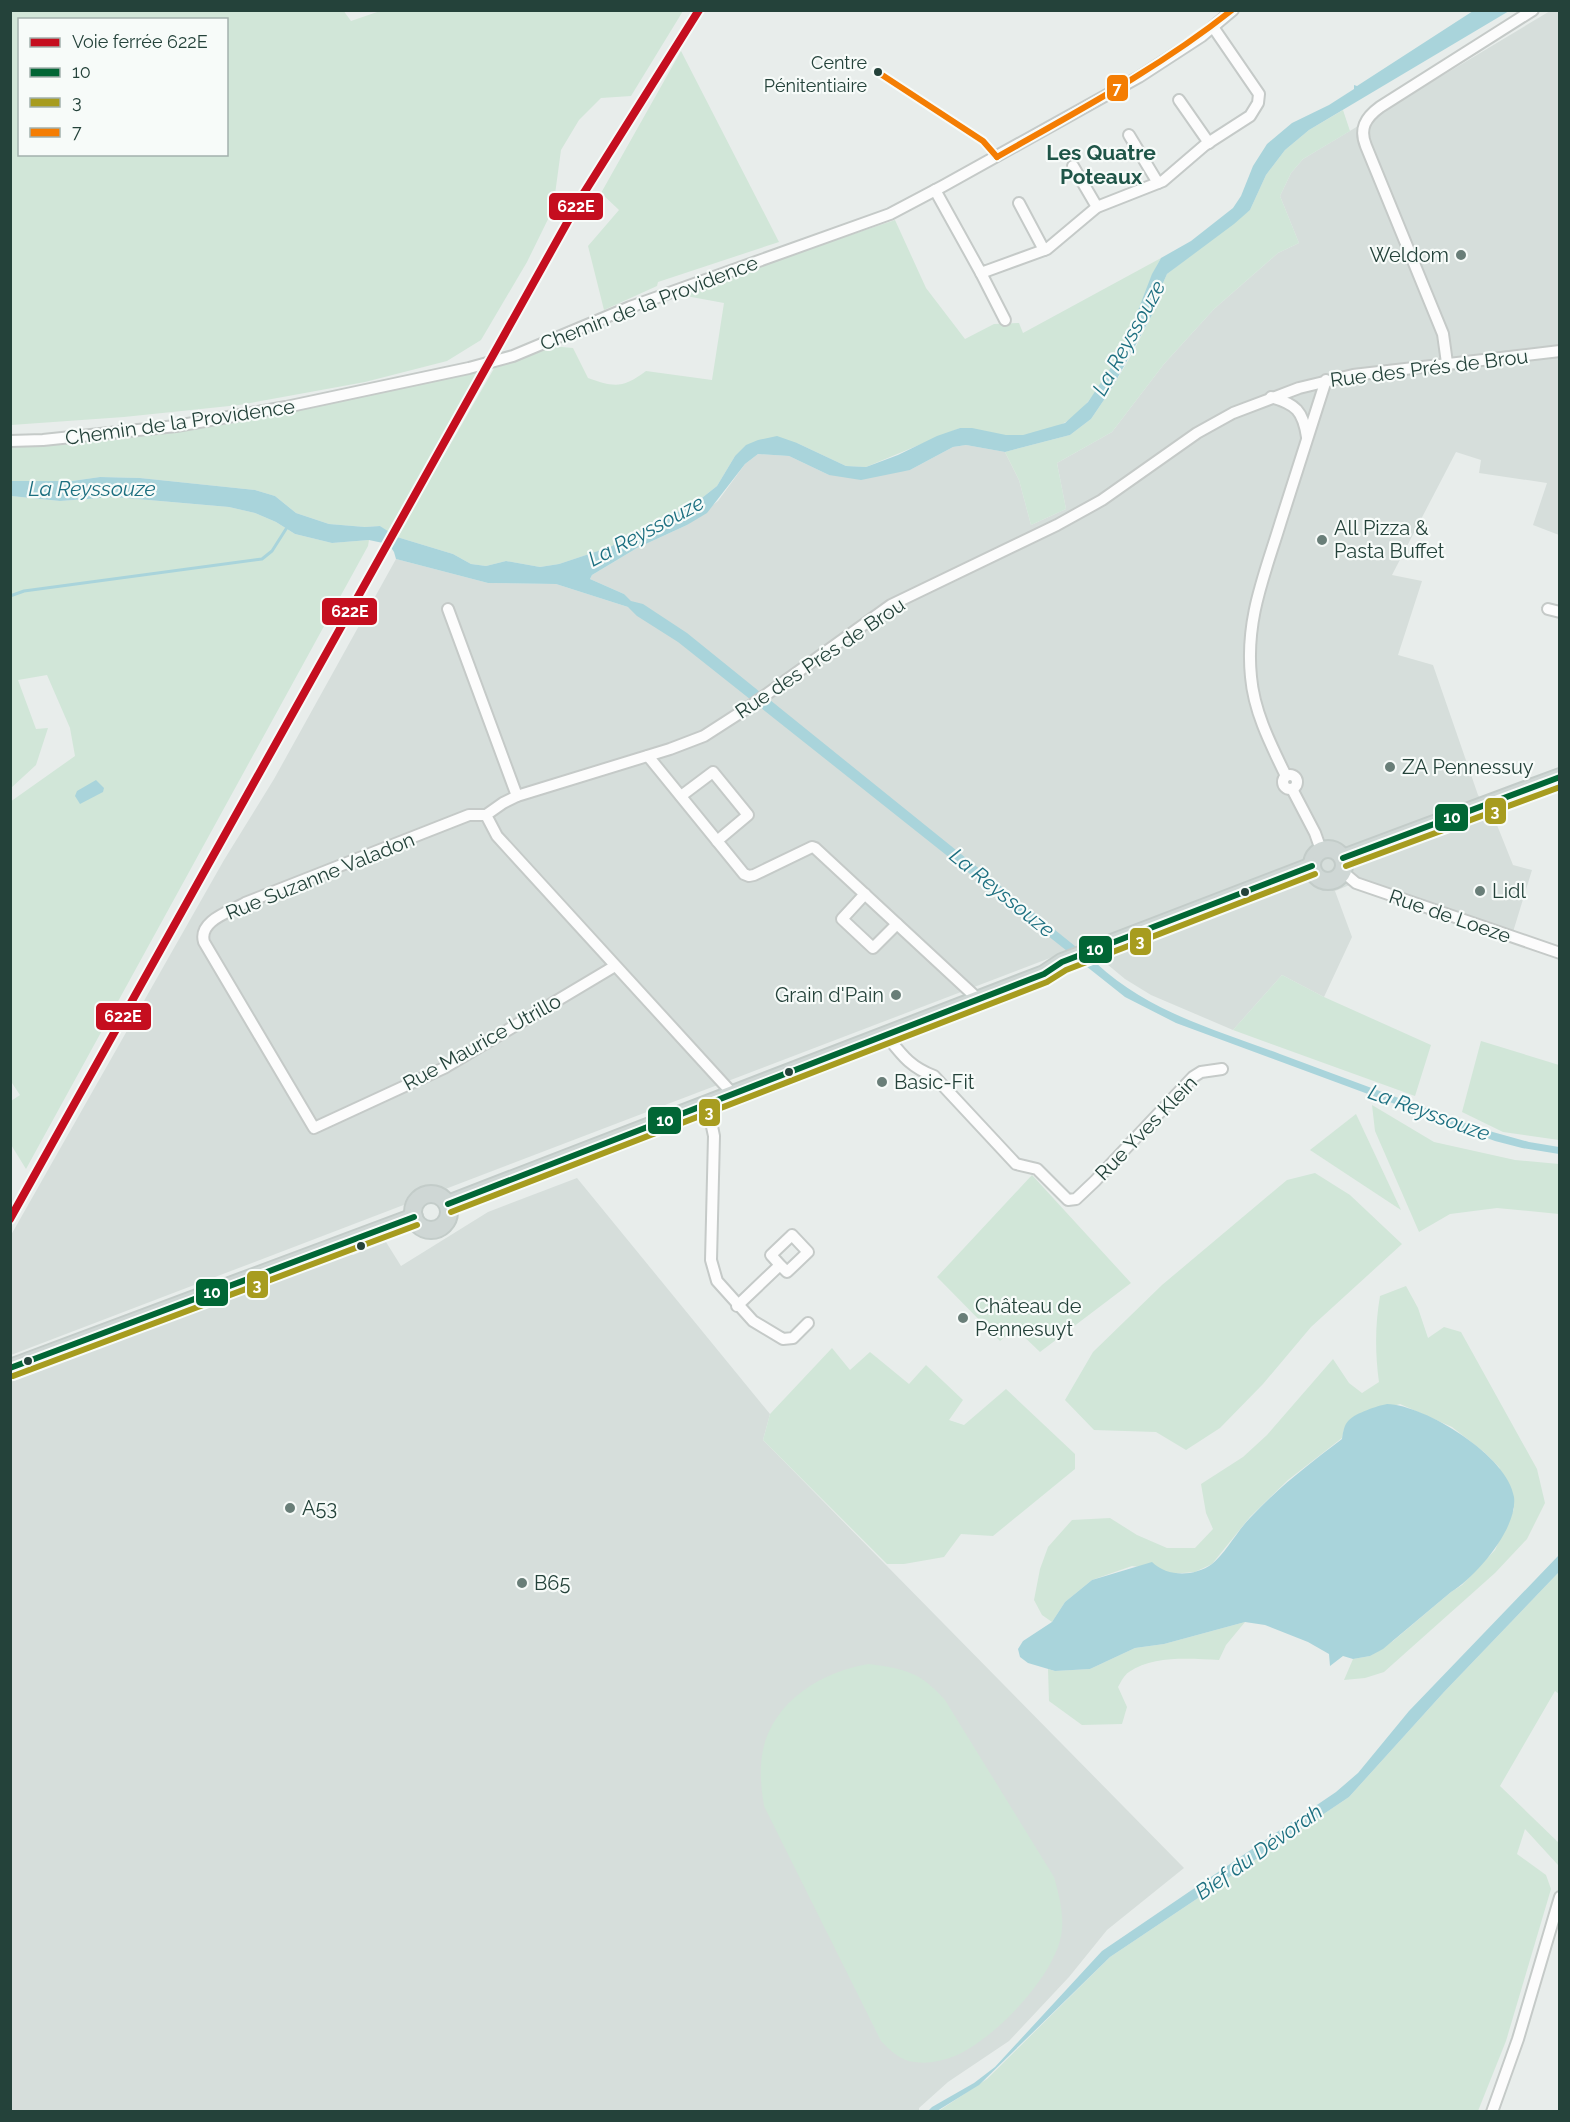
<svg xmlns="http://www.w3.org/2000/svg" width="1570" height="2122" viewBox="0 0 1570 2122" font-family="Raleway,sans-serif">
<rect width="100%" height="100%" fill="#e8edeb"/>
<g fill="#d6dedb">
<path d="M 1550,11 L 1559,11 L 1559,535 L 1533,525 L 1547,483 L 1479,473 L 1481,460 L 1456,452 L 1392,575 L 1422,581 L 1398,655 L 1433,665 L 1478,795 L 1493,815 L 1513,865 L 1532,870 L 1513,932 L 1364,879 L 1335,891 L 1352,937 L 1324,997 L 1282,975 L 1233,1030 L 1151,995 L 1125,979 L 1084,945 L 11,1355 L 11,1235 L 224,860 L 274,779 L 396,559 L 488,583 L 556,584 L 628,607 L 624,594 L 590,579 L 592,575 L 637,548 L 687,525 L 718,501 L 745,464 L 758,454 L 789,456 L 829,475 L 910,470 L 953,447 L 966,445 L 1005,452 L 1019,480 L 1031,525 L 1066,509 L 1057,463 L 1112,432 L 1164,364 L 1214,309 L 1278,253 L 1299,243 L 1280,196 L 1291,173 L 1303,159 Z"/>
<path d="M 577,1178 L 770,1414 L 763,1440 L 1184,1868 L 1107,1930 L 1069,1977 L 1009,2041 L 948,2082 L 919,2108 L 919,2111 L 11,2112 L 11,1382 L 349,1253 L 353,1255 L 386,1242 L 401,1266 L 488,1212 Z"/>
</g>
<g fill="#d1e6d8" fill-rule="evenodd">
<path d="M 343,10 L 351,21 L 383,10 L 683,11 L 631,96 L 601,98 L 579,120 L 561,150 L 553,209 L 527,262 L 481,340 L 447,361 L 365,382 L 239,405 L 124,417 L 11,425 L 11,11 ZM 20,20 L 226,20 L 226,154 L 20,154 Z"/>
<path d="M 681,51 L 779,242 L 658,282 L 657,286 L 604,310 L 588,246 L 619,210 L 601,193 Z"/>
<path d="M 1343,110 L 1350,131 L 1303,159 L 1291,173 L 1280,196 L 1299,243 L 1278,253 L 1214,309 L 1164,364 L 1112,432 L 1057,463 L 1066,509 L 1031,525 L 1019,480 L 1005,452 L 1070,435 L 1091,419 L 1112,388 L 1132,354 L 1152,315 L 1155,301 L 1167,274 L 1250,210 L 1266,175 L 1285,150 L 1309,130 Z"/>
<path d="M 895,220 L 926,288 L 965,339 L 994,324 L 1019,323 L 1023,333 L 1161,258 C 1150,276 1146,294 1138,314 C 1127,344 1093,408 1064,423 C 1053,429 1036,433 1024,435 C 1003,439 981,428 960,428 L 866,467 L 846,466 L 797,443 L 735,456 L 717,486 L 693,505 L 667,516 L 610,547 L 559,564 L 540,567 L 506,561 L 486,566 L 471,564 L 453,554 L 397,537 L 496,365 L 551,346 L 573,348 L 588,378 C 614,387 622,389 646,371 L 712,380 L 724,303 L 675,294 Z"/>
<path d="M 478,371 L 389,533 L 380,526 L 365,527 L 329,524 L 296,513 L 275,496 L 255,490 L 140,478 L 100,477 L 72,481 L 11,481 L 11,445 L 93,441 L 234,423 Z"/>
<path d="M 11,496 L 60,501 L 114,497 L 229,507 L 255,513 L 276,522 L 295,534 L 332,543 L 369,540 L 368,546 L 26,1169 L 10,1143 L 11,1101 L 20,1095 L 10,1080 L 10,802 L 75,756 L 70,728 L 47,675 L 18,680 L 36,729 L 48,728 L 36,765 L 11,788 Z"/>
<path d="M 1282,975 L 1324,997 L 1431,1045 L 1415,1096 L 1233,1030 Z"/>
<path d="M 1481,1041 L 1559,1065 L 1559,1140 L 1503,1132 L 1462,1112 Z"/>
<path d="M 1372,1105 L 1434,1142 L 1515,1160 L 1559,1164 L 1559,1214 L 1497,1208 L 1450,1214 L 1419,1232 L 1375,1131 Z"/>
<path d="M 1356,1114 L 1401,1210 L 1310,1150 Z"/>
<path d="M 1315,1173 L 1350,1195 L 1402,1244 L 1311,1327 L 1263,1384 L 1220,1428 L 1186,1450 L 1156,1432 L 1094,1430 L 1065,1400 L 1093,1352 L 1162,1285 L 1287,1180 Z"/>
<path d="M 1032,1175 L 1131,1283 L 1040,1352 L 1015,1328 L 1000,1341 L 937,1277 Z"/>
<path d="M 1406,1286 L 1418,1308 L 1428,1338 L 1444,1327 L 1461,1332 L 1537,1469 L 1545,1503 L 1527,1539 L 1495,1573 L 1384,1672 L 1365,1678 L 1344,1680 L 1353,1659 L 1370,1656 L 1393,1641 L 1451,1592 L 1462,1585 L 1495,1550 L 1514,1509 L 1499,1467 L 1484,1452 L 1452,1427 L 1400,1404 L 1350,1419 L 1344,1429 L 1342,1438 L 1288,1480 L 1250,1517 L 1212,1564 L 1195,1572 L 1169,1574 L 1159,1569 L 1132,1566 L 1092,1580 L 1065,1602 L 1052,1622 L 1042,1615 L 1034,1600 L 1040,1569 L 1048,1547 L 1072,1520 L 1110,1518 L 1137,1535 L 1167,1548 L 1195,1548 L 1213,1529 L 1206,1513 L 1201,1484 L 1243,1457 L 1267,1435 L 1333,1359 L 1349,1383 L 1362,1393 L 1379,1382 C 1375,1353 1375,1325 1380,1296 Z"/>
<path d="M 832,1348 L 850,1370 L 870,1352 L 909,1384 L 926,1365 L 963,1400 L 949,1420 L 964,1425 L 1006,1389 L 1075,1454 L 1075,1469 L 993,1536 L 961,1534 L 944,1557 L 904,1564 L 887,1564 L 763,1440 L 770,1414 Z"/>
<path d="M 1559,1572 L 1559,1694 L 1555,1691 L 1500,1786 L 1559,1843 L 1558,1865 L 1525,1829 L 1517,1854 L 1546,1875 L 1551,1889 L 1506,2041 L 1478,2111 L 937,2112 L 987,2079 L 1110,1957 L 1349,1797 L 1444,1692 Z"/>
<path d="M 1245,1622 L 1226,1645 L 1219,1660 C 1191,1659 1154,1655 1129,1672 C 1124,1675 1121,1682 1118,1687 L 1127,1707 L 1122,1724 L 1082,1725 L 1049,1701 L 1048,1669 L 1055,1671 L 1090,1669 L 1135,1648 L 1164,1644 Z"/>
<path d="M 869,1664 C 906,1669 920,1672 945,1700 L 1054,1877 C 1059,1895 1065,1917 1061,1936 C 1053,1978 994,2039 955,2056 C 942,2061 928,2064 915,2062 C 900,2061 890,2050 881,2041 L 764,1806 C 761,1787 759,1769 763,1750 C 773,1701 823,1671 869,1664 Z"/>
</g>
<g fill="#a9d4db">
<path d="M 1473,11 L 1509,11 L 1309,130 L 1285,150 L 1266,175 L 1250,210 L 1234,224 L 1167,274 L 1155,301 L 1152,315 L 1112,388 L 1091,419 L 1070,435 L 1005,452 L 966,445 L 953,447 L 910,470 L 861,480 L 829,475 L 789,456 L 758,454 L 745,464 L 707,513 L 687,525 L 637,548 L 592,575 L 590,579 L 624,594 L 631,601 L 643,604 L 687,633 L 1096,963 C 1149,1012 1213,1029 1280,1054 C 1347,1079 1415,1104 1482,1129 L 1529,1142 L 1559,1147 L 1559,1154 L 1522,1148 L 1495,1141 L 1176,1023 L 1125,997 L 678,642 L 637,616 L 628,607 L 556,584 L 488,583 L 396,559 L 394,552 L 390,546 L 383,543 L 369,540 L 332,543 L 295,534 L 276,522 L 255,513 L 229,507 L 114,497 L 60,501 L 11,496 L 11,481 L 72,481 L 100,477 L 140,478 L 255,490 L 275,496 L 296,513 L 329,524 L 365,527 L 380,526 L 397,537 L 453,554 L 471,564 L 486,566 L 506,561 L 540,567 L 559,564 L 610,547 L 668,516 L 693,505 L 717,486 L 735,456 L 746,445 L 758,440 L 777,436 L 797,443 L 846,466 L 866,467 L 898,455 L 937,436 L 960,428 L 972,428 L 1006,435 L 1023,435 L 1065,423 L 1088,402 L 1118,357 L 1127,339 L 1152,274 L 1161,258 L 1191,241 L 1233,208 L 1241,196 L 1253,166 L 1267,144 L 1292,123 L 1329,105 L 1354,89 L 1354,85 L 1357,86 Z"/>
<path d="M 96,780 L 104,788 L 103,792 L 80,804 L 75,796 L 77,791 Z"/>
<path d="M 1387,1404 C 1425,1405 1508,1456 1514,1497 C 1518,1528 1476,1577 1451,1592 L 1383,1649 L 1370,1656 L 1353,1659 L 1343,1656 L 1330,1666 L 1329,1654 L 1308,1642 L 1265,1625 L 1245,1622 L 1164,1644 L 1135,1648 L 1090,1669 L 1055,1671 L 1028,1663 L 1020,1657 L 1018,1649 L 1023,1641 L 1052,1622 L 1065,1602 L 1092,1580 L 1152,1562 C 1167,1577 1194,1577 1212,1564 C 1224,1555 1238,1530 1250,1518 C 1279,1487 1309,1464 1342,1439 C 1343,1432 1344,1425 1349,1420 C 1356,1413 1377,1406 1387,1404 Z"/>
<path d="M 1559,1555 L 1559,1572 L 1444,1692 L 1349,1797 L 1110,1957 L 979,2085 L 937,2111 L 928,2111 L 932,2107 L 974,2083 L 995,2067 L 1102,1951 L 1336,1792 L 1358,1773 L 1409,1711 Z"/>
</g>
<g fill="none" stroke-linecap="round" stroke-linejoin="round">
<path stroke="#a9d4db" stroke-width="3" d="M 10,596 L 24,591 L 262,559 L 272,551 L 286,529"/>
<defs>
<g id="minor">
<path d="M 1179,100 L 1209,143"/>
<path d="M 1129,135 L 1158,183"/>
<path d="M 1073,166 L 1097,207"/>
<path d="M 935,190 L 981,273 L 1047,249 L 1097,207 L 1163,181 L 1205,145 L 1250,116 L 1258,103 L 1259,94 L 1213,27"/>
<path d="M 1019,203 L 1044,250"/>
<path d="M 981,273 L 1005,320"/>
<path d="M 1447,363 L 1443,334 L 1366,146 C 1359,129 1365,118 1380,107 L 1533,10"/>
<path d="M 1271,397 C 1296,404 1303,411 1307,437"/>
<path d="M 10,441 L 43,440 L 176,426 L 286,407 L 469,368 L 513,356 L 630,307 L 890,214 L 943,186 L 1139,77 L 1202,36 L 1233,10"/>
<path d="M 448,609 L 517,796"/>
<path d="M 1548,609 L 1560,612"/>
<path d="M 648,756 L 744,874 L 749,876 L 754,875 L 812,847 L 815,848 L 978,999"/>
<circle cx="1290" cy="782" r="7"/>
<path d="M 1286,776 C 1271,745 1254,712 1251,677 C 1245,619 1265,574 1281,521 C 1296,474 1311,427 1326,380"/>
<path d="M 1292,789 L 1315,833 L 1321,850"/>
<path d="M 681,796 L 713,772 L 748,815 L 717,841"/>
<path d="M 486,815 L 469,815 L 245,903 C 229,912 198,921 204,942 L 314,1128 L 444,1068 L 615,966"/>
<path d="M 1343,872 L 1356,883 L 1560,953"/>
<path d="M 865,894 L 842,919 L 873,948 L 897,924"/>
<path d="M 886,1035 C 902,1055 910,1067 934,1076 L 1016,1164 L 1037,1169 L 1068,1200 L 1076,1199 L 1095,1181 L 1193,1077 L 1201,1072 L 1222,1069"/>
<path d="M 732,1093 L 497,836 L 486,815 L 503,803 L 517,796 L 670,749 L 704,736 L 749,707 L 891,605 L 1057,525 L 1102,500 L 1197,433 L 1233,413 L 1299,388 L 1353,375 L 1560,351"/>
<path d="M 707,1103 L 714,1136 L 711,1260 L 717,1281 L 753,1321 L 783,1339 L 793,1338 L 808,1323"/>
<path d="M 737,1306 L 780,1265 L 787,1272 L 808,1252 L 792,1235 L 771,1255 L 780,1265"/>
<path d="M 1492,2112 L 1518,2039 L 1560,1897"/>
</g>
<g id="primary">
<circle cx="1328" cy="865" r="16"/>
<path d="M 1343,858 L 1560,777"/>
<circle cx="431" cy="1212" r="18"/>
<path d="M 448,1204 L 1044,974 L 1062,962 L 1312,866"/>
<path d="M 10,1368 L 414,1217"/>
</g>
</defs>
<use href="#minor" stroke="#c5cac8" stroke-width="14"/>
<use href="#primary" stroke="#c3ccc9" stroke-width="20"/>
<use href="#minor" stroke="#fcfcfc" stroke-width="10"/>
<use href="#primary" stroke="#cfd7d5" stroke-width="16"/>
<defs>
<g id="bus-1">
<path d="M 1343,858 L 1560,777"/>
<path d="M 448,1204 L 1044,974 L 1062,962 L 1312,866"/>
<path d="M 10,1368 L 414,1217"/>
</g>
<g id="bus-2">
<path d="M 1346,866 L 1560,787"/>
<path d="M 451,1212 L 1047,982 L 1066,970 L 1315,874"/>
<path d="M 13,1376 L 417,1225"/>
</g>
<g id="bus-3">
<path d="M 876,71 L 983,141 L 997,157"/>
<path d="M 997,157 C 1078,111 1159,68 1232,10"/>
</g>
</defs>
<use href="#bus-1" stroke="#f7fbf9" stroke-width="10"/>
<use href="#bus-2" stroke="#f7fbf9" stroke-width="10"/>
<use href="#bus-3" stroke="#f7fbf9" stroke-width="10"/>
<use href="#bus-1" stroke="#016635" stroke-width="6"/>
<use href="#bus-2" stroke="#a79c1f" stroke-width="6"/>
<use href="#bus-3" stroke="#f47d03" stroke-width="6"/>
<defs>
<path id="rail-1" d="M 10,1219 L 582,196 L 699,10"/>
</defs>
<use href="#rail-1" stroke="#f7fbf9" stroke-width="12"/>
<use href="#rail-1" stroke="#c50e1f" stroke-width="8"/>
</g>
<g fill="#24423a" stroke="#f7fbf9" stroke-width="2">
<circle cx="878" cy="72" r="5"/>
<circle cx="1245" cy="892" r="5"/>
<circle cx="789" cy="1072" r="5"/>
<circle cx="361" cy="1246" r="5"/>
<circle cx="28" cy="1361" r="5"/>
</g>
<g fill="#697e78" stroke="#f7fbf9" stroke-width="2">
<circle cx="1461" cy="255" r="6"/>
<circle cx="1322" cy="540" r="6"/>
<circle cx="1390" cy="767" r="6"/>
<circle cx="1480" cy="891" r="6"/>
<circle cx="896" cy="995" r="6"/>
<circle cx="882" cy="1082" r="6"/>
<circle cx="963" cy="1318" r="6"/>
<circle cx="290" cy="1508" r="6"/>
<circle cx="522" cy="1583" r="6"/>
</g>
<g text-anchor="middle" stroke-width="4.5" stroke-linejoin="round" paint-order="stroke">
<g font-size="18" fill="#24423a" stroke="#f7fbf9" text-anchor="end">
<text x="867" y="69">Centre<tspan x="867" dy="23">Pénitentiaire</tspan></text>
</g>
<g font-size="20" fill="#24423a" stroke="#f7fbf9" text-anchor="start">
<text x="1449" y="262" text-anchor="end">Weldom</text>
<text x="1334" y="535">All Pizza &amp;<tspan x="1334" dy="23">Pasta Buffet</tspan></text>
<text x="1402" y="774">ZA Pennessuy</text>
<text x="1492" y="898">Lidl</text>
<text x="884" y="1002" text-anchor="end">Grain d'Pain</text>
<text x="894" y="1089">Basic-Fit</text>
<text x="975" y="1313">Château de<tspan x="975" dy="23">Pennesuyt</tspan></text>
<text x="302" y="1515">A53</text>
<text x="534" y="1590">B65</text>
</g>
<g font-size="20" fill="#24423a" stroke="#f7fbf9">
<text transform="translate(649 303) rotate(-21)" y="7">Chemin de la Providence</text>
<text transform="translate(1429 368) rotate(-7)" y="7">Rue des Prés de Brou</text>
<text transform="translate(180 422) rotate(-8)" y="7">Chemin de la Providence</text>
<text transform="translate(820 658) rotate(-34)" y="7">Rue des Prés de Brou</text>
<text transform="translate(320 876) rotate(-22)" y="7">Rue Suzanne Valadon</text>
<text transform="translate(1450 916) rotate(19)" y="7">Rue de Loeze</text>
<text transform="translate(482 1042) rotate(-29)" y="7">Rue Maurice Utrillo</text>
<text transform="translate(1146 1128) rotate(-46)" y="7">Rue Yves Klein</text>
</g>
<g font-size="21" font-weight="bold" fill="#1f5548" stroke="#f7fbf9">
<text x="1101" y="160">Les Quatre<tspan x="1101" dy="24">Poteaux</tspan></text>
</g>
<g font-size="21" font-style="italic" fill="#1c6f80" stroke="#f7fbf9">
<text transform="translate(1129 338) rotate(-61)" y="7">La Reyssouze</text>
<text x="92" y="496">La Reyssouze</text>
<text transform="translate(646 531) rotate(-28)" y="7">La Reyssouze</text>
<text transform="translate(1002 893) rotate(39)" y="7">La Reyssouze</text>
<text transform="translate(1429 1113) rotate(20)" y="7">La Reyssouze</text>
<text transform="translate(1259 1852) rotate(-35)" y="7">Bief du Dévorah</text>
</g>
</g>
<g stroke="#f7fbf9" stroke-width="2">
<rect x="1106" y="74" width="23" height="28" rx="6" fill="#f47d03"/>
<rect x="548" y="192" width="56" height="29" rx="6" fill="#c50e1f"/>
<rect x="321" y="597" width="57" height="29" rx="6" fill="#c50e1f"/>
<rect x="1484" y="797" width="23" height="28" rx="6" fill="#a79c1f"/>
<rect x="1434" y="803" width="35" height="29" rx="6" fill="#016635"/>
<rect x="1129" y="927" width="23" height="29" rx="6" fill="#a79c1f"/>
<rect x="1078" y="935" width="35" height="29" rx="6" fill="#016635"/>
<rect x="95" y="1002" width="57" height="29" rx="6" fill="#c50e1f"/>
<rect x="698" y="1098" width="23" height="29" rx="6" fill="#a79c1f"/>
<rect x="647" y="1106" width="35" height="29" rx="6" fill="#016635"/>
<rect x="246" y="1270" width="23" height="29" rx="6" fill="#a79c1f"/>
<rect x="195" y="1278" width="34" height="29" rx="6" fill="#016635"/>
</g>
<g font-size="16" text-anchor="middle" font-weight="bold" fill="#fff">
<text x="1117" y="94">7</text>
<text x="576" y="212">622E</text>
<text x="350" y="617">622E</text>
<text x="1495" y="817">3</text>
<text x="1452" y="823">10</text>
<text x="1140" y="947">3</text>
<text x="1095" y="955">10</text>
<text x="123" y="1022">622E</text>
<text x="709" y="1118">3</text>
<text x="665" y="1126">10</text>
<text x="257" y="1291">3</text>
<text x="212" y="1298">10</text>
</g>
<rect width="1570" height="2122" fill="none" stroke="#24423a" stroke-width="24"/>
<rect x="18" y="18" width="210" height="138" fill="#f7fbf9" stroke="#a3b1ad" stroke-width="1.5"/>
<rect x="30" y="38" width="30" height="9" fill="#c50e1f" stroke="#a3b1ad" stroke-width="1.5"/>
<text x="72" y="48" font-size="18" fill="#24423a">Voie ferrée 622E</text>
<rect x="30" y="68" width="30" height="9" fill="#016635" stroke="#a3b1ad" stroke-width="1.5"/>
<text x="72" y="78" font-size="18" fill="#24423a">10</text>
<rect x="30" y="98" width="30" height="9" fill="#a79c1f" stroke="#a3b1ad" stroke-width="1.5"/>
<text x="72" y="108" font-size="18" fill="#24423a">3</text>
<rect x="30" y="128" width="30" height="9" fill="#f47d03" stroke="#a3b1ad" stroke-width="1.5"/>
<text x="72" y="138" font-size="18" fill="#24423a">7</text>
</svg>
